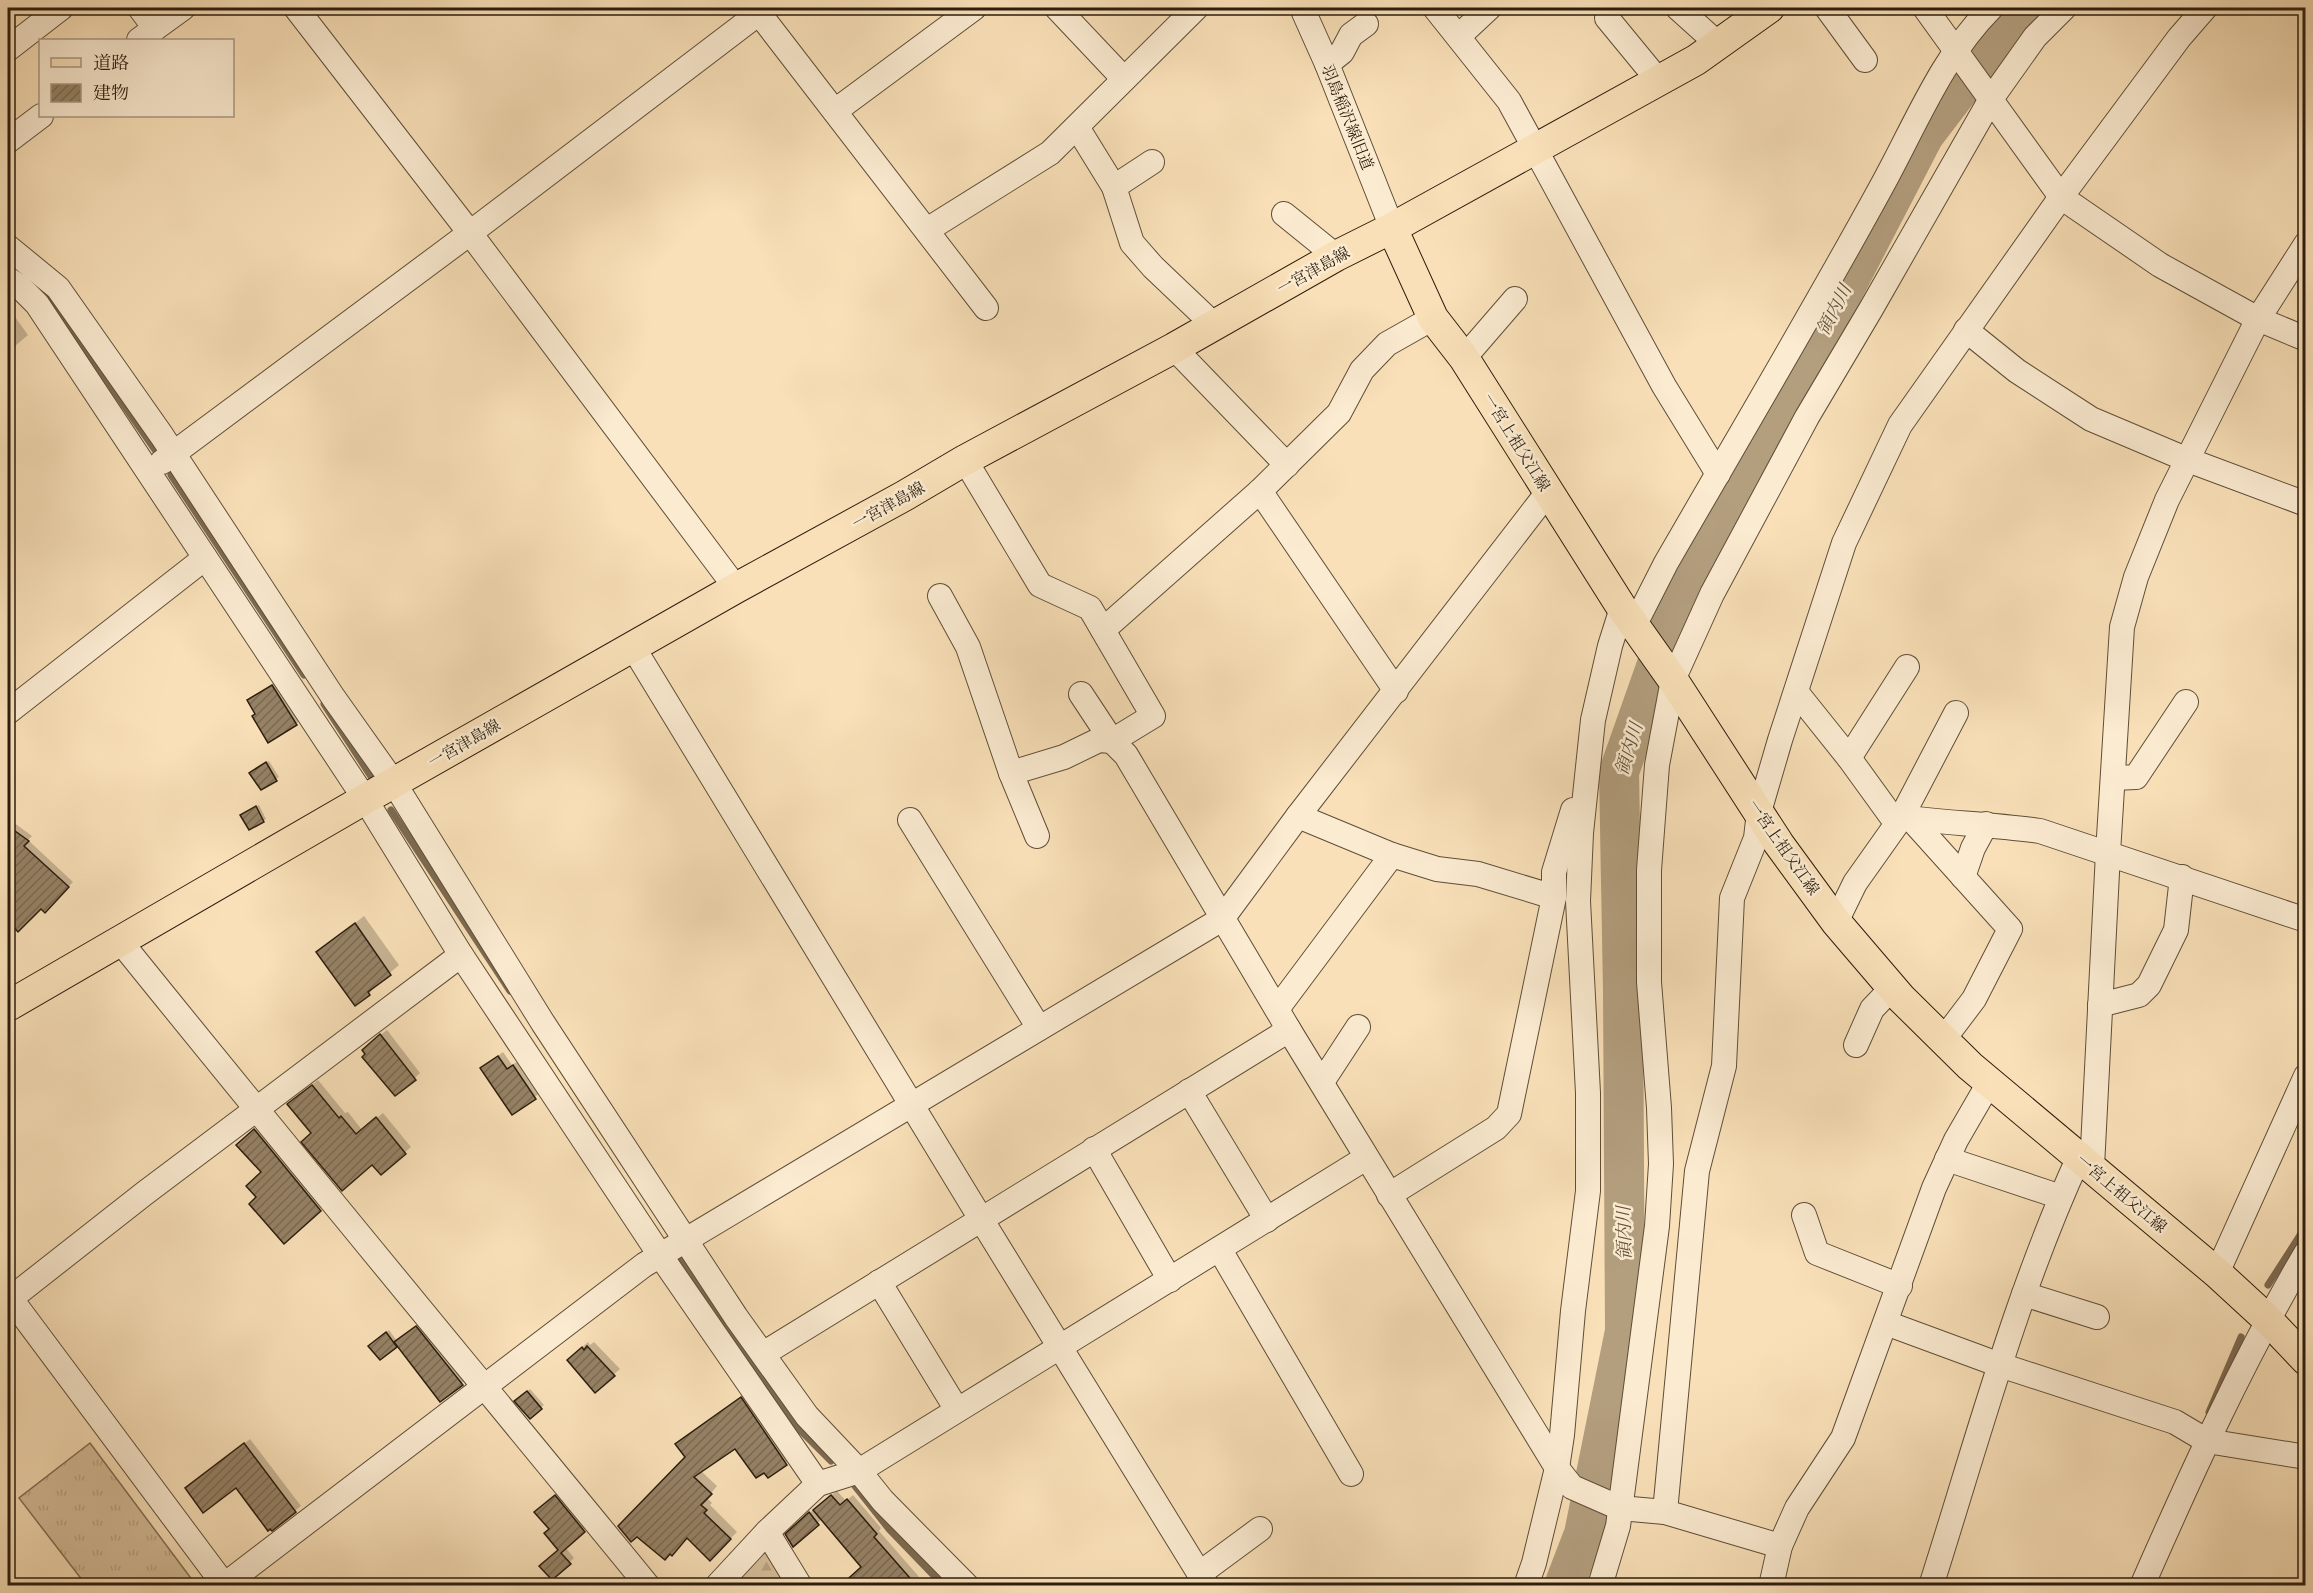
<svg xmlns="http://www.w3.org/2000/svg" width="2313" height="1593" viewBox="0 0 2313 1593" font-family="Vollkorn,'Noto Serif JP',serif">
<defs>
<pattern id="grass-tufts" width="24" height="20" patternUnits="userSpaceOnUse" patternTransform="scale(1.5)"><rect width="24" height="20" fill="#d6bf9b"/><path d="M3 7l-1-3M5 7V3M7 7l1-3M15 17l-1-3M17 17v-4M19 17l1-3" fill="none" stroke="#b8a484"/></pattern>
<pattern id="forest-firs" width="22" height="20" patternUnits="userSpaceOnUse" patternTransform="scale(1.5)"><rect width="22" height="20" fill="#d6bf9b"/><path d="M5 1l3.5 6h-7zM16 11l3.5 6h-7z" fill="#b8a484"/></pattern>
<pattern id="building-hatch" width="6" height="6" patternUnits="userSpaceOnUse" patternTransform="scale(1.5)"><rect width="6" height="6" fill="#968266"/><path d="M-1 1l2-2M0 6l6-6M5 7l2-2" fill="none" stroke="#7b6a52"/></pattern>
</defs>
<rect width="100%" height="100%" fill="#f9e0b8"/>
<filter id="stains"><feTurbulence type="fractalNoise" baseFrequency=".00333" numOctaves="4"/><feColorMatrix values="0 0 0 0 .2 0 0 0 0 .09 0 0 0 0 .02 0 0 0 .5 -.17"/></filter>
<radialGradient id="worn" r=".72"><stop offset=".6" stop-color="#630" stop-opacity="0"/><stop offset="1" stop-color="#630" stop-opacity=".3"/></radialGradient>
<path fill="url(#grass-tufts)" stroke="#806e54" stroke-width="1.5" d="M 90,1443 L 196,1585 L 86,1585 L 19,1498 Z"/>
<path fill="url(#forest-firs)" stroke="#806e54" stroke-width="1.5" d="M 761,1544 L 793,1585 L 735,1585 L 732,1580 Z"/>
<g fill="#0003">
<path d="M 10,310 L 28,335 L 8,352 L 8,312 Z"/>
<path d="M 278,680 L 302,718 L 296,724 L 257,713 L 249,700 Z"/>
<path d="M 269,761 L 279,777 L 261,788 L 254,770 Z"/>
<path d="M 259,805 L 266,819 L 263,821 L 245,813 Z"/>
<path d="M 13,822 L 32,836 L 28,840 L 73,882 L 45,911 L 41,907 L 18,930 L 8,918 L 29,896 L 8,876 L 8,867 L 11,863 L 8,861 L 8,829 Z"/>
<path d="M 364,916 L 399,965 L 377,984 L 369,994 L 318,952 Z"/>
<path d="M 387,1030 L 420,1073 L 415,1078 L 367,1054 L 369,1044 Z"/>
<path d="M 503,1052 L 512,1065 L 518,1061 L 540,1093 L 513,1113 L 482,1068 Z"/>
<path d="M 318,1080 L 345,1113 L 348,1112 L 362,1130 L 383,1113 L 411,1147 L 381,1173 L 372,1163 L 313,1133 L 295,1099 Z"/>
<path d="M 260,1125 L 325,1204 L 319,1210 L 257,1197 L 263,1172 L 238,1145 Z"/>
<path d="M 422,1321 L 468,1378 L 441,1400 L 398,1344 L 380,1358 L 373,1343 L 389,1330 L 397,1341 Z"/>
<path d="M 588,1342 L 590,1345 L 594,1342 L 620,1369 L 595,1391 L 575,1354 Z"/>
<path d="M 530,1389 L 544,1405 L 530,1417 L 516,1401 Z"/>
<path d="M 748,1392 L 793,1457 L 768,1476 L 736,1446 L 701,1471 L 717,1486 L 707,1498 L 712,1503 L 710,1505 L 737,1532 L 710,1559 L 687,1536 L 686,1457 L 677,1444 Z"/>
<path d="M 250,1439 L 301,1506 L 272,1529 L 236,1486 L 192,1483 Z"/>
<path d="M 560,1491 L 589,1526 L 565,1547 L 574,1558 L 552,1578 L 560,1550 L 541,1507 Z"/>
<path d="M 837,1491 L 846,1501 L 853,1495 L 881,1528 L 879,1531 L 927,1586 L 842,1586 L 862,1567 L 822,1519 L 793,1545 L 787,1535 L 815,1508 Z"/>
</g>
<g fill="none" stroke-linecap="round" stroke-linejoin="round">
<g stroke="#7d6a51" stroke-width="7">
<path d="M 36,283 L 50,299 L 160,457"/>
<path d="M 171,475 L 304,675"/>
<path d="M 324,704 L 374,781"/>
<path d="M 391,810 L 510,991"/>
<path d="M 682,1259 L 790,1420 L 831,1461"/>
<path d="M 2268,1285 L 2306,1226"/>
<path d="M 2209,1412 L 2241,1337"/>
<path d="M 855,1486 L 889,1529 L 944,1586"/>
</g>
<path stroke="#b39e7e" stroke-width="40" d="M 1564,1586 L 1584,1534 L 1625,1331 L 1623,991 L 1619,772 L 1672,622 L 1924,135 L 1998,38 L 2026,8"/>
</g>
<g fill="url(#building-hatch)" stroke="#2b1d0e" stroke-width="1.5">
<path d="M 272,685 L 297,725 L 268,743 L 252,716 L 255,714 L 247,700 Z"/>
<path d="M 266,762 L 277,781 L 261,790 L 249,773 Z"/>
<path d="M 256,806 L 264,822 L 249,830 L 240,815 Z"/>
<path d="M 8,826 L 29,841 L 24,846 L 69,887 L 45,913 L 41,909 L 18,932 L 8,921 Z"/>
<path d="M 355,923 L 391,975 L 368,992 L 370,995 L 355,1006 L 316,952 Z"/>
<path d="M 380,1034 L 416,1080 L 395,1096 L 362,1057 L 365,1054 L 362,1050 Z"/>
<path d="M 498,1056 L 507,1069 L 513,1065 L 536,1099 L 512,1115 L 480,1068 Z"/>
<path d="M 312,1085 L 339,1118 L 341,1116 L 356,1134 L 376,1117 L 406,1154 L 381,1175 L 372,1165 L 342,1191 L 301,1142 L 311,1133 L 287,1104 Z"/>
<path d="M 254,1129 L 321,1211 L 284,1244 L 249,1204 L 256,1197 L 246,1186 L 261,1172 L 236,1145 Z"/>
<path d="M 416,1326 L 463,1385 L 440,1402 L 394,1342 Z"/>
<path d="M 386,1332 L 397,1347 L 380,1360 L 368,1346 Z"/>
<path d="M 587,1346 L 615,1376 L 595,1393 L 567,1360 L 582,1347 L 584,1350 Z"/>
<path d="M 527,1391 L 542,1409 L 530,1419 L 514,1401 Z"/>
<path d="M 741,1397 L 787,1465 L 768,1478 L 764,1473 L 756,1478 L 735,1449 L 694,1477 L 712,1494 L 701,1505 L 707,1510 L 704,1513 L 731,1539 L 710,1561 L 687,1538 L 672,1556 L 670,1554 L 665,1560 L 637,1537 L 631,1542 L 618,1526 L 685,1457 L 675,1444 Z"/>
<path d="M 244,1443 L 296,1512 L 272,1531 L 270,1529 L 268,1531 L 236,1488 L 203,1513 L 185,1488 Z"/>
<path d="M 555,1495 L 585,1532 L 561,1553 L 571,1564 L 552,1580 L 539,1566 L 558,1550 L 544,1533 L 549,1529 L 534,1512 Z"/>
<path d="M 831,1495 L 840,1505 L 847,1499 L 877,1534 L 874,1537 L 917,1586 L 840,1586 L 861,1567 L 813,1510 Z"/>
<path d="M 809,1512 L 819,1525 L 793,1547 L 785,1534 Z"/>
</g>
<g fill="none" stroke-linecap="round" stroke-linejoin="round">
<defs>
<g id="minor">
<path d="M 140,8 L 155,28"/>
<path d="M 296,8 L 470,233 L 736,588"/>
<path d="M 755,8 L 986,308"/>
<path d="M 1057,8 L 1124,79"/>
<path d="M 1302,8 L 1327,64 L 1392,228"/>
<path d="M 1435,8 L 1509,101 L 1664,386 L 1718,474"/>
<path d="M 1678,8 L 1718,44"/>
<path d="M 1827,8 L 1865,60"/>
<path d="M 1925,8 L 2061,197 L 2160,265 L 2258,319 L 2306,339"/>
<path d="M 1607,18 L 1658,80"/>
<path d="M 1459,36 L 1489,8"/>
<path d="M 139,40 L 183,8"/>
<path d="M 8,49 L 61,8"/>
<path d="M 1327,64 L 1342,52 L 1351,35 L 1366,24"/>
<path d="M 835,111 L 974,8"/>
<path d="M 1077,127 L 1114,187 L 1132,243 L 1153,267 L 1214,325"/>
<path d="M 8,141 L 41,116"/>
<path d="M 1114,187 L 1152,162"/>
<path d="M 1284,214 L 1336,256"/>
<path d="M 927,230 L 1050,153 L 1196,8"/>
<path d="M 8,247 L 58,288 L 162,436 L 333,697 L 394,783 L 543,1023 L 736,1317 L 807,1416 L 859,1471 L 883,1501 L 967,1586"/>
<path d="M 8,279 L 19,286 L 37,304 L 365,799 L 461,955 L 660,1255 L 818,1484"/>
<path d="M 1966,330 L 2017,371 L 2091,419 L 2188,460 L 2306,504"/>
<path d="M 1174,348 L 1287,465"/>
<path d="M 1464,358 L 1515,299"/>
<path d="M 965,460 L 1040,585 L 1090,608 L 1153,716 L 1112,741 L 1126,755 L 1289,1030 L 1557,1468 L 1572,1487 L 1620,1508 L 1665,1512 L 1780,1546"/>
<path d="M 162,462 L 470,233 L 759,13"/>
<path d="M 1260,491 L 1396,691"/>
<path d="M 940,596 L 968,647 L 1011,773 L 1037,836"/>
<path d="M 1635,624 L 1666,563 C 1737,440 1810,317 1878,193 C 1913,131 1940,59 1991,8"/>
<path d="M 1103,630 L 1260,491 L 1339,413 L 1362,370 L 1387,344 L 1433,318"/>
<path d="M 633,647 L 981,1219 L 1207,1586"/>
<path d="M 1797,693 L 1849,758 L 1891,816 C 1941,823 1991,824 2040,831 L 2306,920"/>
<path d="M 1081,694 L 1112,741"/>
<path d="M 8,712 L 205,558"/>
<path d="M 1849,758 L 1907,667"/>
<path d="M 1011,773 L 1064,757 L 1099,740 L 1112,741"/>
<path d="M 2113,778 L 2136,777 L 2186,702"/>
<path d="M 1298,816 L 1392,855 L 1437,869 L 1478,874 L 1554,897"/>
<path d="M 910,820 L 1039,1028"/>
<path d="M 1912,820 L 2010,929 L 1974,999 L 1943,1040"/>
<path d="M 1963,877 L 1973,848 L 1986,824"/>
<path d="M 1836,922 L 1855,883 L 1901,818 L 1956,713"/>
<path d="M 120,941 C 294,1157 472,1371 648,1586"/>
<path d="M 2100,1005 L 2139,995 L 2149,985 L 2176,930 L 2182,877"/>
<path d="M 1277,1009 L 1392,855"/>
<path d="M 1856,1045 L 1872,1009 L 1892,988"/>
<path d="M 1322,1082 L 1358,1027"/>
<path d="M 1189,1091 L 1267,1220"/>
<path d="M 1094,1149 L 1170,1280"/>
<path d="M 1947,1159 L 2061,1197"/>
<path d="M 2092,1167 L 2108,853 L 2122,627 L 2136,577 L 2167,500 L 2258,319 L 2306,244"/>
<path d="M 1389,1195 L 1496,1128 L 1509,1114 L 1554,897 L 1554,872 L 1573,810"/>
<path d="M 1804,1215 L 1817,1253 L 1900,1286"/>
<path d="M 1220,1250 L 1351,1474"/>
<path d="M 2217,1273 L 2306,1076"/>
<path d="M 879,1282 L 957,1410"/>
<path d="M 2024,1294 L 2097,1317"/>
<path d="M 8,1295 L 225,1586"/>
<path d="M 10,1299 L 145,1193 L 461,955"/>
<path d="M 1886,1323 L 2000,1365 L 2175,1422 L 2207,1441 L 2306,1457"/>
<path d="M 763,1354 L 1289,1030"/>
<path d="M 1665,1512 L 1697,1171 L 1724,1066 L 1732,898 L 1756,838 L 1759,812 L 1780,740 L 1844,543 L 1900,425 L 2061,197 L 2179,38 L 2205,8"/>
<path d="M 767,1532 L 800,1586"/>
<path d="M 1199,1574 L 1260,1529"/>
<path d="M 223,1586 L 644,1265 L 1222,919 L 1298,816 L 1548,492"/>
<path d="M 717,1586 L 767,1532 L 818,1484 L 859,1471 L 1366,1158"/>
<path d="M 1526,1586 L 1534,1563 L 1557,1468 L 1562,1435 L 1573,1311 L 1588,1191 L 1588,1093 L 1578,901 L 1581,833 L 1593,720 L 1610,646 L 1622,608"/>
<path d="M 1600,1586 L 1618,1526 L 1657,1226 L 1661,1164 L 1659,1108 L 1649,982 L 1649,870 L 1657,765 L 1673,680 L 1712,594 L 1807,417 L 1871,309 L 1991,99 L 2035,37 L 2064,8"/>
<path d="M 1771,1586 L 1780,1546 L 1797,1508 L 1843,1438 L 1934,1188 L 1956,1140 L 1989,1083"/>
<path d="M 1931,1586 C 1977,1442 2016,1294 2079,1157"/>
<path d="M 2142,1586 C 2192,1472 2243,1360 2306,1253"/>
</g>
<g id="major">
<path d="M 1392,228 L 1433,318 L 1464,358 L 1622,608 L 1673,680 L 1779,844 L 1836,922 L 1901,998 L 1970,1066 L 2217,1273 L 2267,1319 L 2306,1360"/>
<path d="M 8,1006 L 365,799 L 736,588 L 904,496 L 965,460 L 1174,348 L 1336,256 L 1392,228 L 1696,60 L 1769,8"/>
</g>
</defs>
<use href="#minor" stroke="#5e4e38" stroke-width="26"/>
<use href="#major" stroke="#2b1d0e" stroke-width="32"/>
<use href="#minor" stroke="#fbebd1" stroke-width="24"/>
<use href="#major" stroke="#f9e0b8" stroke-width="30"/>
</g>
<g text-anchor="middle" stroke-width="5" stroke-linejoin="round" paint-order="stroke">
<g font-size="16" fill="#2b1d0e" stroke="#fbebd1">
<text transform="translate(1348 117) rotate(68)" y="6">羽島稲沢線旧道</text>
<text transform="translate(1313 270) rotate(-29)" y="6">一宮津島線</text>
<text transform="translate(1517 442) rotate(58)" y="6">一宮上祖父江線</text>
<text transform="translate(888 505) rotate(-29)" y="6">一宮津島線</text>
<text transform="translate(464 743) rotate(-30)" y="6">一宮津島線</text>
<text transform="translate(1784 847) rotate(55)" y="6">一宮上祖父江線</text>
<text transform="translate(2122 1193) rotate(40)" y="6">一宮上祖父江線</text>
</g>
<g font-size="18" font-style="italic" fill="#61513b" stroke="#fbebd1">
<text transform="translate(1834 310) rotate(-63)" y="6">領内川</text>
<text transform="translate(1629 749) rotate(-73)" y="6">領内川</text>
<text transform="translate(1624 1233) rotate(-91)" y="6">領内川</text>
</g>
</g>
<rect width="2313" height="1593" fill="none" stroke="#f9e0b8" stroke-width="30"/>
<rect x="9" y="9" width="2295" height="1575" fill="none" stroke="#2b1d0e" stroke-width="3"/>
<rect x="15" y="15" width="2283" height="1563" fill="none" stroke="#2b1d0e" stroke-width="1.5"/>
<rect x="39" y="39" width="195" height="78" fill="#fbebd1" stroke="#a89983" stroke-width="1.5"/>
<rect x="51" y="58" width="30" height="9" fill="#f9e0b8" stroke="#a89983" stroke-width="1.5"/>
<text x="93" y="69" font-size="18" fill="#2b1d0e">道路</text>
<rect x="51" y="84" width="30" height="18" fill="url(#building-hatch)" stroke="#a89983" stroke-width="1.5"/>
<text x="93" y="99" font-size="18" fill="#2b1d0e">建物</text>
<rect width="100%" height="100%" filter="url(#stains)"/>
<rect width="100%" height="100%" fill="url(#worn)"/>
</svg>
